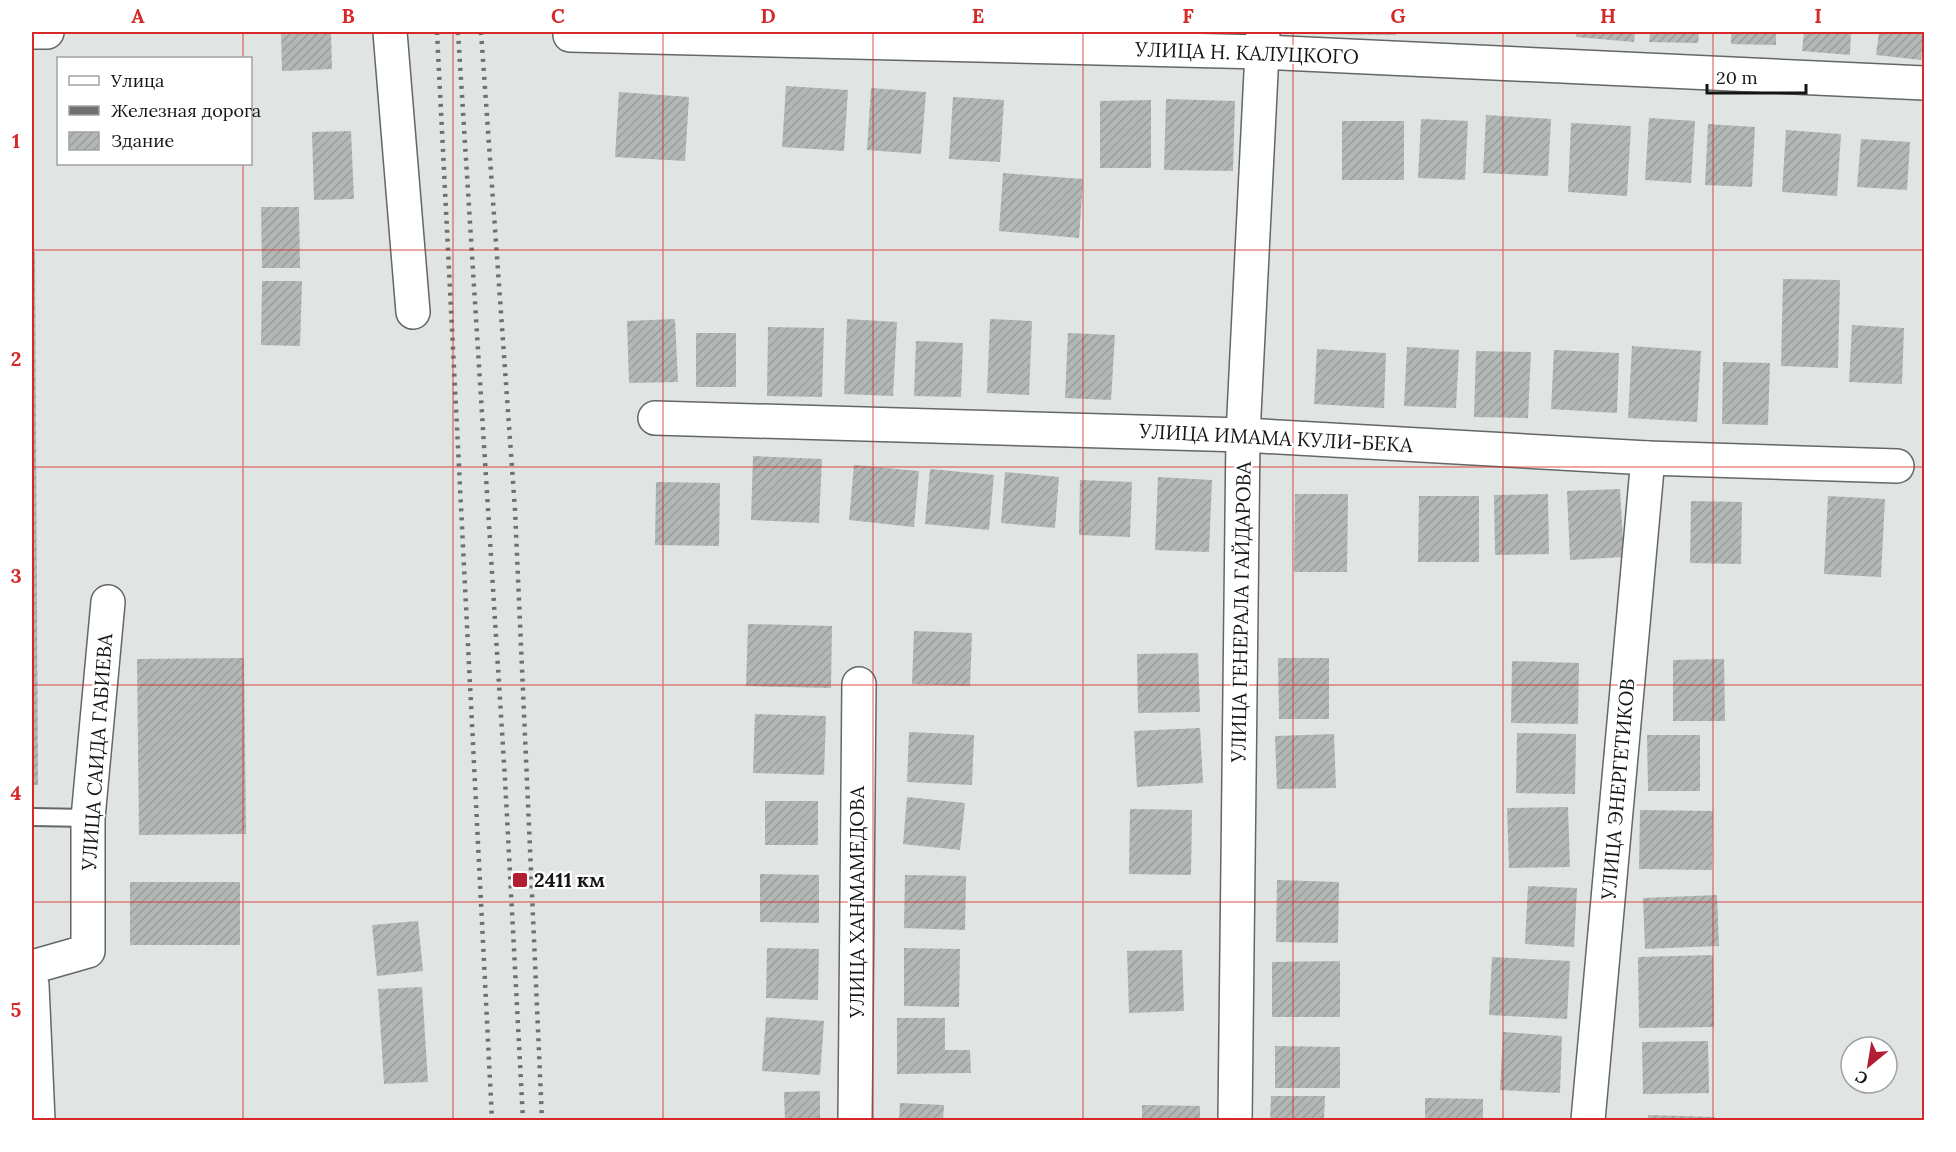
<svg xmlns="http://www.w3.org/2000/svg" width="1956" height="1152" viewBox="0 0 1956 1152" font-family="Lora,serif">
<defs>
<pattern id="building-hatch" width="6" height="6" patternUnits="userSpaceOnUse" patternTransform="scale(1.5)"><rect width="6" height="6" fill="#b3b7b5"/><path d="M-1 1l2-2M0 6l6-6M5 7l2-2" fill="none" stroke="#999d9b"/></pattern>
</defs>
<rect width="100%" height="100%" fill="#e0e5e3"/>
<g fill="url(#building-hatch)">
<path d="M 281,32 L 331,32 L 332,69 L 282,71 Z"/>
<path d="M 1310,32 L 1396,32 L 1396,35 L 1310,34 Z"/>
<path d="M 1577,32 L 1635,32 L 1634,42 L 1576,37 Z"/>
<path d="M 1650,32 L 1699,32 L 1698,43 L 1649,42 Z"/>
<path d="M 1731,32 L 1776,32 L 1776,45 L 1731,44 Z"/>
<path d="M 1804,32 L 1851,32 L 1850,55 L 1802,51 Z"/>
<path d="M 1879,32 L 1924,32 L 1921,60 L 1876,55 Z"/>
<path d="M 786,86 L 848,90 L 844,151 L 782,147 Z"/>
<path d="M 871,88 L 926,92 L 921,154 L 867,150 Z"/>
<path d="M 619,92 L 689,97 L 685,161 L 615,157 Z"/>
<path d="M 953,97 L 1004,100 L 1000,162 L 949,159 Z"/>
<path d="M 1166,99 L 1235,101 L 1233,171 L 1164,170 Z"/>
<path d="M 1151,100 L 1151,168 L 1100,168 L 1100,101 Z"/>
<path d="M 1486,115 L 1551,119 L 1548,176 L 1483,173 Z"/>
<path d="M 1649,118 L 1695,121 L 1691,183 L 1645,180 Z"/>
<path d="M 1421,119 L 1468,121 L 1465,180 L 1418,178 Z"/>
<rect x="1342" y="121" width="62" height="59"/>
<path d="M 1571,123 L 1631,126 L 1627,196 L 1568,192 Z"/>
<path d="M 1708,124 L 1755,127 L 1752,187 L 1705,185 Z"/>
<path d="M 1786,130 L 1841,134 L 1837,196 L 1782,192 Z"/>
<path d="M 351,131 L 354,199 L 314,200 L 312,132 Z"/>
<path d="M 1861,139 L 1910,142 L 1907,190 L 1857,187 Z"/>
<path d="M 1003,173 L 1083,179 L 1079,238 L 999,231 Z"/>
<path d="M 261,207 L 299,207 L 300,268 L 262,268 Z"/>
<path d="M 32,252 L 35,252 L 38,785 L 32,785 Z"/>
<path d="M 1783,279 L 1840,280 L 1838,368 L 1781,366 Z"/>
<path d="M 262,281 L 302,281 L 300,346 L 261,345 Z"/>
<path d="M 675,319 L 678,382 L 629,383 L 627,321 Z"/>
<path d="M 847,319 L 897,322 L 893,396 L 844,394 Z"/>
<path d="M 990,319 L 1032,321 L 1029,395 L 987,393 Z"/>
<path d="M 1852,325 L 1904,328 L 1902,384 L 1849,382 Z"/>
<path d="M 768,327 L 824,328 L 822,397 L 767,396 Z"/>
<rect x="696" y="333" width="40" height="54"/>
<path d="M 1068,333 L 1115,335 L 1111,400 L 1065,398 Z"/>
<path d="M 916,341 L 963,343 L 961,397 L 914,396 Z"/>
<path d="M 1632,346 L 1701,351 L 1697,422 L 1628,418 Z"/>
<path d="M 1407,347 L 1459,350 L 1456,408 L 1404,406 Z"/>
<path d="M 1317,349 L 1386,353 L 1384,408 L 1314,404 Z"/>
<path d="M 1554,350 L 1619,353 L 1617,413 L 1551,409 Z"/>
<path d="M 1476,351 L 1531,352 L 1528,418 L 1474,417 Z"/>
<path d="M 1723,362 L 1770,363 L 1768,425 L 1722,424 Z"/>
<path d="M 753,456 L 822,459 L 819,523 L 751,520 Z"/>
<path d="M 854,465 L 919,471 L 914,527 L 849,520 Z"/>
<path d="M 930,469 L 994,475 L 989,530 L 925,524 Z"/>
<path d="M 1005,472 L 1059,477 L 1055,528 L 1001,523 Z"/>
<path d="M 1158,477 L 1212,480 L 1209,552 L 1155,550 Z"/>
<path d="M 1080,480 L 1132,482 L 1130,537 L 1079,535 Z"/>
<path d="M 656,482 L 720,483 L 719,546 L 655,545 Z"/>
<path d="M 1620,489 L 1624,557 L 1570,560 L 1567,491 Z"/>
<path d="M 1295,494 L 1348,494 L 1347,572 L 1294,572 Z"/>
<path d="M 1548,494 L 1549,554 L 1495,555 L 1494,495 Z"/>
<path d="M 1419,496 L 1479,496 L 1479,562 L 1418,562 Z"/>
<path d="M 1828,496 L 1885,499 L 1881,577 L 1824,574 Z"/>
<path d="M 1691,501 L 1742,502 L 1741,564 L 1690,563 Z"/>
<path d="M 748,624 L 832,626 L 831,688 L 746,686 Z"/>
<path d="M 914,631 L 972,633 L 970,686 L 912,684 Z"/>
<path d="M 1198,653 L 1200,712 L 1138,713 L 1137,654 Z"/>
<path d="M 244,658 L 246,834 L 139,835 L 137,659 Z"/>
<path d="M 1278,658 L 1329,658 L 1329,719 L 1279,719 Z"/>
<path d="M 1724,659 L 1725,721 L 1673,721 L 1673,660 Z"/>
<path d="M 1512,661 L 1579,663 L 1578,724 L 1511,723 Z"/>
<path d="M 755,714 L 826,716 L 824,775 L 753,773 Z"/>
<path d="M 1200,728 L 1203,783 L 1137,787 L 1134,731 Z"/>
<path d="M 909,732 L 974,735 L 972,785 L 907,782 Z"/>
<path d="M 1517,733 L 1576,734 L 1575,794 L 1516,793 Z"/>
<path d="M 1334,734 L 1336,788 L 1277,789 L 1275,736 Z"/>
<path d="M 1647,735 L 1700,735 L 1700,791 L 1648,791 Z"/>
<path d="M 907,797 L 965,803 L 960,850 L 903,844 Z"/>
<rect x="765" y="801" width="53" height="44"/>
<path d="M 1568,807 L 1570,867 L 1509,868 L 1507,808 Z"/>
<path d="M 1130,809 L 1192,810 L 1191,875 L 1129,874 Z"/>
<path d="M 1640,810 L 1713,811 L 1712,870 L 1639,869 Z"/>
<path d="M 760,874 L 819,875 L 819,923 L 760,922 Z"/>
<path d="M 905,875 L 966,876 L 965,930 L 904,928 Z"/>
<path d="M 1277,880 L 1339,882 L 1338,943 L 1276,942 Z"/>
<rect x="130" y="882" width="110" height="63"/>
<path d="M 1528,886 L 1577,888 L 1574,947 L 1525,944 Z"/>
<path d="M 1717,895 L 1719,946 L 1645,949 L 1643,898 Z"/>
<path d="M 418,921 L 423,971 L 377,976 L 372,925 Z"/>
<path d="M 767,948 L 819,949 L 818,1000 L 766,998 Z"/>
<path d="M 904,948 L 960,949 L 959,1007 L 904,1006 Z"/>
<path d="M 1182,950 L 1184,1011 L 1129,1013 L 1127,951 Z"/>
<path d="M 1713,955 L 1714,1027 L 1639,1028 L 1638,957 Z"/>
<path d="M 1492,957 L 1570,961 L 1567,1019 L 1489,1015 Z"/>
<path d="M 1340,961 L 1340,1017 L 1272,1017 L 1272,962 Z"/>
<path d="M 422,987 L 428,1082 L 384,1084 L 378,989 Z"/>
<path d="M 766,1017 L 824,1021 L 820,1075 L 762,1071 Z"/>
<path d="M 897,1018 L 945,1018 L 945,1050 L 970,1050 L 971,1073 L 897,1074 Z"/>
<path d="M 1503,1032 L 1562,1036 L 1560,1093 L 1500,1090 Z"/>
<path d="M 1708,1041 L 1709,1093 L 1643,1094 L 1642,1042 Z"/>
<path d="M 1275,1046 L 1340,1047 L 1340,1088 L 1275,1088 Z"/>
<path d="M 820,1091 L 820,1120 L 785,1120 L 784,1092 Z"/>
<path d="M 1271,1096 L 1325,1096 L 1324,1120 L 1270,1120 Z"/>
<path d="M 1425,1098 L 1483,1099 L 1483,1120 L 1425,1120 Z"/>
<path d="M 900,1103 L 944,1105 L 943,1120 L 899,1120 Z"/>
<path d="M 1142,1105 L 1200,1106 L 1200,1120 L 1142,1120 Z"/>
<path d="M 1648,1115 L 1715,1117 L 1715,1120 L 1648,1120 Z"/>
</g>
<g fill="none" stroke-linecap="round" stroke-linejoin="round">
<defs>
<path id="lane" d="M 32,817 L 88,818"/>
<g id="street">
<path d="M 32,32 L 47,32"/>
<path d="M 390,32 L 413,312"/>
<path d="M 570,35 L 1262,52 L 1924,83"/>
<path d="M 655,418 L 1243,435 L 1648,458 L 1897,466"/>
<path d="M 32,967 L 88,951 L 88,818 L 108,602"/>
<path d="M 32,985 L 38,1120"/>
<path d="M 855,1120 L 859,684"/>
<path d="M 1235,1120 L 1243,435 L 1263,32"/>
<path d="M 1588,1120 L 1648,458"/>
</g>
</defs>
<use href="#lane" stroke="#636765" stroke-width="20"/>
<use href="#street" stroke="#636765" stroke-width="36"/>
<use href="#lane" stroke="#fff" stroke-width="16"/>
<use href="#street" stroke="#fff" stroke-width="33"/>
<g stroke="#6d706f" stroke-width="4.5" stroke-dasharray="3 6" stroke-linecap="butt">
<path d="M 437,32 L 492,1120"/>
<path d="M 458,32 L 505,779 L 523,1120"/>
<path d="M 481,32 L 515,510 L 542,1120"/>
</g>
</g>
<path fill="none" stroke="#d62828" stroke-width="1.5" stroke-opacity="0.55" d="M 243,32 L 243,58M 453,32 L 453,1120M 663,32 L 663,1120M 873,32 L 873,1120M 1083,32 L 1083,1120M 1293,32 L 1293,1120M 1503,32 L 1503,1120M 1713,32 L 1713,1120M 243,164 L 243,1120M 32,250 L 1924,250M 32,467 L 1924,467M 32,685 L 1924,685M 32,902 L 1924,902"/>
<rect fill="#b21f35" stroke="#fff" stroke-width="2" x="512" y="872" width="16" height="16" rx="3"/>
<g text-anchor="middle" stroke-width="4.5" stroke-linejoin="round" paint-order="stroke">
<g font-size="20" fill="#141615" stroke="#fff">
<text transform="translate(1247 53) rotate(2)" y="7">УЛИЦА Н. КАЛУЦКОГО</text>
<text transform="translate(1276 438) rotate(3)" y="7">УЛИЦА ИМАМА КУЛИ-БЕКА</text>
<text transform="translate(1241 612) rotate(-89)" y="7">УЛИЦА ГЕНЕРАЛА ГАЙДАРОВА</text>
<text transform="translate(97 752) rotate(-86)" y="7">УЛИЦА САИДА ГАБИЕВА</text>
<text transform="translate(1618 789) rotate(-85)" y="7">УЛИЦА ЭНЕРГЕТИКОВ</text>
<text transform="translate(857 902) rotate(-90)" y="7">УЛИЦА ХАНМАМЕДОВА</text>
</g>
<g font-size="20" font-weight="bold" fill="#141615" stroke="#fff" text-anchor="start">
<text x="534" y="887">2411 км</text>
</g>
</g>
<rect width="1956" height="1152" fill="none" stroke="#ffffff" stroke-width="66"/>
<rect x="57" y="57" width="195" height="108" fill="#ffffff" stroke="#a1a2a1" stroke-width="1.5"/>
<rect x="69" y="76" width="30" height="9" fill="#ffffff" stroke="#a1a2a1" stroke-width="1.5"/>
<text x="111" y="87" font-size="18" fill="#141615">Улица</text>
<rect x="69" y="106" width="30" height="9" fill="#6d706f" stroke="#a1a2a1" stroke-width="1.5"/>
<text x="111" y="117" font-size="18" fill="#141615">Железная дорога</text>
<rect x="69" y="132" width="30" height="18" fill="url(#building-hatch)" stroke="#a1a2a1" stroke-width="1.5"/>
<text x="111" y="147" font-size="18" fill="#141615">Здание</text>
<g transform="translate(1869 1065) rotate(210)"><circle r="28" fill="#ffffff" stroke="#a1a2a1" stroke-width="1.5"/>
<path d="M0-4.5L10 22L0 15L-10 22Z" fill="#b21f35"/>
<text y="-9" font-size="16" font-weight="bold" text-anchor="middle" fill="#141615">С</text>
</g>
<path d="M1707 84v9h99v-9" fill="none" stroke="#141615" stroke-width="3"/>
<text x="1716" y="84" font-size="18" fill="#141615" stroke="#ffffff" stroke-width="4.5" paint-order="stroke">20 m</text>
<rect x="33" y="33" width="1890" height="1086" fill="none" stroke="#d62828" stroke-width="2"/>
<g font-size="20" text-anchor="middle" font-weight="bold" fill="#d62828">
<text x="138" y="23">A</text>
<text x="348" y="23">B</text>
<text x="558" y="23">C</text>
<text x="768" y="23">D</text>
<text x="978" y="23">E</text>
<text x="1188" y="23">F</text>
<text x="1398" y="23">G</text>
<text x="1608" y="23">H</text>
<text x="1818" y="23">I</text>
<text x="16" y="148">1</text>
<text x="16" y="366">2</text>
<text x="16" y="583">3</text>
<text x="16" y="800">4</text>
<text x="16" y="1017">5</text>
</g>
</svg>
